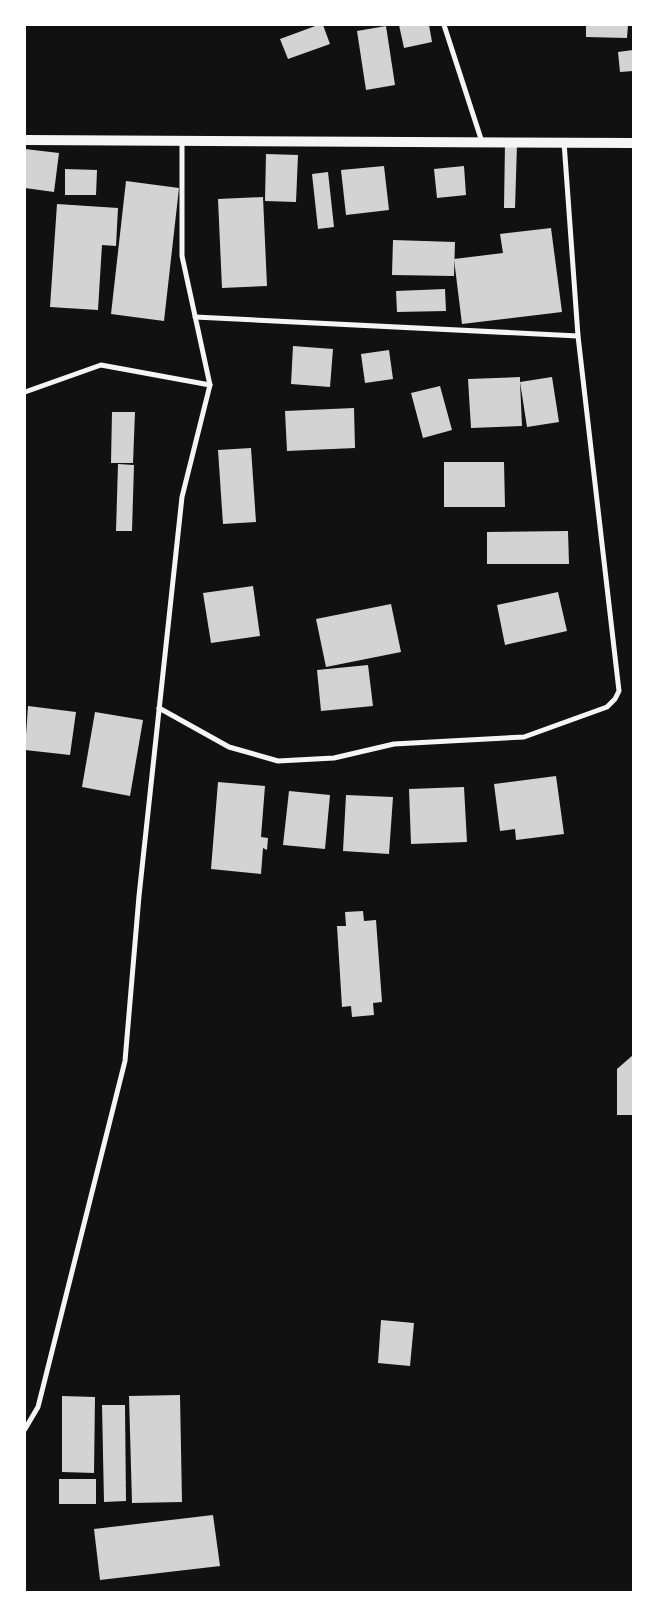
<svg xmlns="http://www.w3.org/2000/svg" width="658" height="1617" viewBox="0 0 658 1617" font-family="'Playfair Display',serif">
<rect width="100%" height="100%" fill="#111"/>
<g fill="#d3d3d3">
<path d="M 318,25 L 323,25 L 330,44 L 288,59 L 280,39 Z"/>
<path d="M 399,25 L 429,25 L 432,42 L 404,48 Z"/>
<path d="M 586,25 L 628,25 L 627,38 L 586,37 Z"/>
<path d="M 386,26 L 395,85 L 366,90 L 357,31 Z"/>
<path d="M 633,50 L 633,71 L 620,72 L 618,52 Z"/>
<path d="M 505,143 L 517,144 L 515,208 L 504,208 Z"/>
<path d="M 25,149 L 59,153 L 54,192 L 25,188 Z"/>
<path d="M 266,154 L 298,155 L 296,202 L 265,201 Z"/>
<path d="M 384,166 L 389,210 L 346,215 L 341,170 Z"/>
<path d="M 464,166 L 466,195 L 437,198 L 434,169 Z"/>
<path d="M 65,169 L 97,170 L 96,195 L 65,195 Z"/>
<path d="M 328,172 L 334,227 L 318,229 L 312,174 Z"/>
<path d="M 126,181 L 179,188 L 164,321 L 111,314 Z"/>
<path d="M 263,197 L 267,286 L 222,288 L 218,199 Z"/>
<path d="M 57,204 L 118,208 L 116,246 L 102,245 L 98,310 L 50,307 Z"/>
<path d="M 551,228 L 562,312 L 462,324 L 454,259 L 503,253 L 500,234 Z"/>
<path d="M 393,240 L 455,242 L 454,276 L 392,275 Z"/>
<path d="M 445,289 L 446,311 L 397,312 L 396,291 Z"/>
<path d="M 293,346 L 333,349 L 330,387 L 291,384 Z"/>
<path d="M 389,350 L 393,379 L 365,383 L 361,354 Z"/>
<path d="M 520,377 L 520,382 L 552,377 L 559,422 L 527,427 L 520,382 L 522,426 L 471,428 L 468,379 Z"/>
<path d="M 440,386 L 452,430 L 423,438 L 411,393 Z"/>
<path d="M 354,408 L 355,448 L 287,451 L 285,411 Z"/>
<path d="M 112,412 L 135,412 L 133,463 L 111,463 Z"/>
<path d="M 251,448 L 256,522 L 223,524 L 218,450 Z"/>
<path d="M 444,462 L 504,462 L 505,507 L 444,507 Z"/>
<path d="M 118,464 L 134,465 L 132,531 L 116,531 Z"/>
<path d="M 568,531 L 569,564 L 487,564 L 487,532 Z"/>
<path d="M 253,586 L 260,636 L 211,643 L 203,593 Z"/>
<path d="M 558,592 L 567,631 L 505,645 L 497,605 Z"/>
<path d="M 391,604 L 401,652 L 326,667 L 316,619 Z"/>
<path d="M 368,665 L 373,706 L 321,711 L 317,670 Z"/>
<path d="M 28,706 L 76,712 L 70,755 L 25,750 Z"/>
<path d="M 95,712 L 143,720 L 130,796 L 82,787 Z"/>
<path d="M 556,776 L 564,834 L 516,840 L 515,829 L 500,831 L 494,784 Z"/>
<path d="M 218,782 L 265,786 L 261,837 L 268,838 L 267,850 L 263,848 L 261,874 L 211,869 Z"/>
<path d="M 464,787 L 467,842 L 411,844 L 409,789 Z"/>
<path d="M 289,791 L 330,795 L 325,849 L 283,845 Z"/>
<path d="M 346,795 L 393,797 L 389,854 L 343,851 Z"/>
<path d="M 363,911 L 364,921 L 376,920 L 382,1002 L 373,1003 L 374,1015 L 352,1017 L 351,1006 L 342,1007 L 337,926 L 346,926 L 345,912 Z"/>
<path d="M 633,1055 L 633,1115 L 617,1115 L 617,1069 Z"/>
<path d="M 381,1320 L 414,1323 L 410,1366 L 378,1363 Z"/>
<path d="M 180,1395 L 182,1502 L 132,1503 L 129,1396 Z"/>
<path d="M 62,1396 L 95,1397 L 94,1473 L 62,1472 Z"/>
<path d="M 102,1405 L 125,1405 L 126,1501 L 104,1502 Z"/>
<rect x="59" y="1479" width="37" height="25"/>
<path d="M 213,1515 L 220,1566 L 100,1580 L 94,1529 Z"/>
</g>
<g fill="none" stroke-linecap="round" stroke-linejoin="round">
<g stroke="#f5f5f5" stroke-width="5">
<path d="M 444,25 L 482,142"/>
<path d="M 195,317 L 578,336"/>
<path d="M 25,392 L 101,365 L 210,385"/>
<path d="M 159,708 L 229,747 L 278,761 L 334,758 L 394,744 L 524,737 L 607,707 L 615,699 L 619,691 L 578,336 L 564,142"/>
<path d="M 25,1429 L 38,1407 L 125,1061 L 139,896 L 182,497 L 210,385 L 182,256 L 182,141"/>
</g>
<path stroke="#f5f5f5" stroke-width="10" d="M 25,140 L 633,143"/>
</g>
<rect width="658" height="1617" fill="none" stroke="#ffffff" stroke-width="52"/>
</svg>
